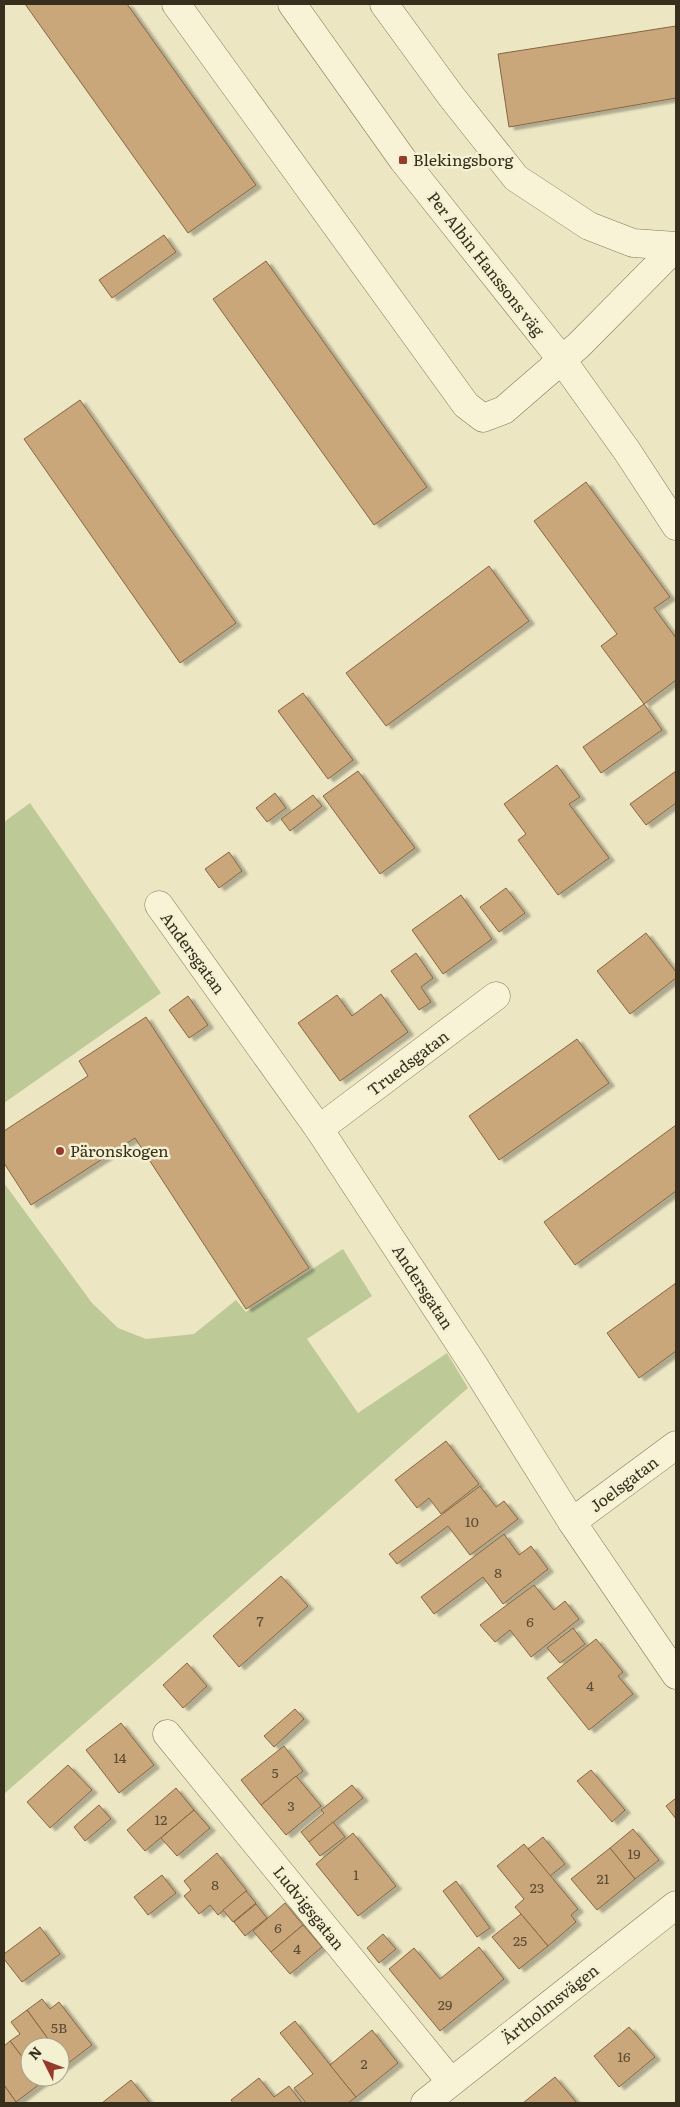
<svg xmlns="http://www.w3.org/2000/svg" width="680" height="2107" viewBox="0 0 680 2107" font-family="Literata,serif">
<defs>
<filter id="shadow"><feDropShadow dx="5.5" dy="3" stdDeviation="1" flood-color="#0004"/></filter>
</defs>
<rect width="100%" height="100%" fill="#ede6c3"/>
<g fill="#bdca97">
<path d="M 30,803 L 161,993 L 4,1103 L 4,822 Z"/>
<path d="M 4,1183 L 92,1303 L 118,1328 L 146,1339 L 194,1334 L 236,1300 L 246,1312 L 343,1249 L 372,1296 L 307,1339 L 358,1413 L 447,1353 L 468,1388 L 4,1794 Z"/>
</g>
<g fill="#caa77a" stroke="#856641" filter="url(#shadow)">
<path d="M 25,4 L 127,4 L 256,185 L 188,233 Z"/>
<path d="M 676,26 L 676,98 L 509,127 L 498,54 Z"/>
<path d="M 164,235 L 176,252 L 112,298 L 99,280 Z"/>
<path d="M 266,261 L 427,487 L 374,525 L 213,299 Z"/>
<path d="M 80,400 L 236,623 L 180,663 L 24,439 Z"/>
<path d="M 586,482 L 670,597 L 654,608 L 676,638 L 676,680 L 644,704 L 601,646 L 617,634 L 534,521 Z"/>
<path d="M 489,566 L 529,621 L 386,726 L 346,673 Z"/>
<path d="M 303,693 L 353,760 L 328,779 L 278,711 Z"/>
<path d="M 644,704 L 662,730 L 601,773 L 583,747 Z"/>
<path d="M 557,765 L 580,797 L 569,804 L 609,858 L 558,895 L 518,840 L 526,834 L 504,804 Z"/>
<path d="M 358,771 L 415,848 L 380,874 L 323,796 Z"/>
<path d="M 676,771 L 676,803 L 646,825 L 630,804 Z"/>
<path d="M 275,793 L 286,808 L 267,822 L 256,808 Z"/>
<path d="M 313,795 L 322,806 L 290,831 L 281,819 Z"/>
<path d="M 229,852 L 242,871 L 219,888 L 205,869 Z"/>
<path d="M 506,888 L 525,913 L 499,932 L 480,907 Z"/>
<path d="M 461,895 L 492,939 L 443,974 L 412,930 Z"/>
<path d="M 646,933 L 676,972 L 676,978 L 630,1014 L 597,971 Z"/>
<path d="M 416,953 L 433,978 L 421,987 L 431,1002 L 419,1010 L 391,971 Z"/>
<path d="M 381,994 L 408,1032 L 340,1081 L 298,1023 L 337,995 L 352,1016 Z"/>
<path d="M 188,996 L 208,1025 L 189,1038 L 169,1010 Z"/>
<path d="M 146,1017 L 309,1268 L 246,1309 L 135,1138 L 31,1205 L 4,1163 L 4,1131 L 88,1076 L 79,1061 Z"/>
<path d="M 577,1039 L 609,1083 L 499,1160 L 469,1116 Z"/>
<path d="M 676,1125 L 676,1191 L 575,1265 L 544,1222 Z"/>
<path d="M 676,1283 L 676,1351 L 639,1378 L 607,1333 Z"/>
<path d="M 446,1441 L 479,1484 L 441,1514 L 429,1498 L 417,1508 L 395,1480 Z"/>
<path d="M 480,1486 L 496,1507 L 504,1501 L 518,1519 L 470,1555 L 448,1526 L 397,1564 L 389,1554 Z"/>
<path d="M 504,1534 L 519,1555 L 531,1546 L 548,1569 L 503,1604 L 483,1577 L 434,1614 L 421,1597 Z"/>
<path d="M 281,1576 L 308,1606 L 239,1667 L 213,1636 Z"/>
<path d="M 534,1585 L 554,1610 L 565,1601 L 579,1619 L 531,1657 L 510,1630 L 495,1642 L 480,1625 Z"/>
<path d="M 573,1628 L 585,1644 L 560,1663 L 547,1648 Z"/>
<path d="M 596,1639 L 623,1672 L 618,1676 L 633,1694 L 589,1730 L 547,1678 Z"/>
<path d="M 187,1663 L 207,1686 L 183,1708 L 163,1685 Z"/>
<path d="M 295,1709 L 304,1719 L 274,1747 L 264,1736 Z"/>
<path d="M 121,1723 L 154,1765 L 119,1793 L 86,1750 Z"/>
<path d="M 284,1746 L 303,1771 L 261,1805 L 241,1780 Z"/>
<path d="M 68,1765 L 92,1790 L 50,1828 L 27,1802 Z"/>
<path d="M 591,1770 L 625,1810 L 612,1822 L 577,1781 Z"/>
<path d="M 296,1776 L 321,1806 L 286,1835 L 261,1805 Z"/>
<path d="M 352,1785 L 363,1798 L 309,1842 L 301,1832 L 324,1813 L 321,1810 Z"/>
<path d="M 176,1788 L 194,1810 L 145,1851 L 127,1830 Z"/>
<path d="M 676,1798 L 676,1819 L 666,1806 Z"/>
<path d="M 99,1805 L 111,1819 L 85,1841 L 74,1827 Z"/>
<path d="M 194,1810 L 210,1828 L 177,1856 L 161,1838 Z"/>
<path d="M 333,1822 L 345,1837 L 320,1856 L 309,1842 Z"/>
<path d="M 633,1829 L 659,1860 L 635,1879 L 610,1848 Z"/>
<path d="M 353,1833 L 396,1886 L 358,1916 L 316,1864 Z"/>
<path d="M 543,1837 L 565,1864 L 550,1876 L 528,1849 Z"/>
<path d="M 524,1844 L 578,1909 L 571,1915 L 576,1922 L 548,1946 L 515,1907 L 524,1899 L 497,1866 Z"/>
<path d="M 610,1848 L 635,1879 L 597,1910 L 571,1879 Z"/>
<path d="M 217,1853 L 247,1891 L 218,1915 L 210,1905 L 199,1914 L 184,1896 L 191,1890 L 184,1881 Z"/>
<path d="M 162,1875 L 176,1893 L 148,1915 L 134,1897 Z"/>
<path d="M 456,1881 L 490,1928 L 477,1937 L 443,1891 Z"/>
<path d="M 246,1891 L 256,1903 L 233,1922 L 223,1910 Z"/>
<path d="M 285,1903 L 303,1925 L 271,1952 L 253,1931 Z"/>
<path d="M 256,1904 L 267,1918 L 245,1936 L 234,1922 Z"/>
<path d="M 521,1914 L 548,1946 L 519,1969 L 492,1937 Z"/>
<path d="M 303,1925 L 322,1947 L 290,1974 L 271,1952 Z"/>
<path d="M 40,1927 L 60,1954 L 22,1982 L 4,1959 L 4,1954 Z"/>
<path d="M 383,1934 L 396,1949 L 379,1963 L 367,1948 Z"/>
<path d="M 479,1947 L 504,1979 L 440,2031 L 389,1969 L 414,1948 L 440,1979 Z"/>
<path d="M 42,1999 L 50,2009 L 59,2002 L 92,2045 L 67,2064 L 60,2055 L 60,2047 L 54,2047 L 27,2010 Z"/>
<path d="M 27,2010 L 54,2047 L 30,2047 L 30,2067 L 10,2041 L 20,2034 L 11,2022 Z"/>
<path d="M 295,2021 L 356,2097 L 348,2103 L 306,2103 L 294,2088 L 313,2074 L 280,2033 Z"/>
<path d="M 629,2027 L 655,2057 L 619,2087 L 594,2056 Z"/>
<path d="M 372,2030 L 398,2063 L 356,2097 L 330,2065 Z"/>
<path d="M 10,2041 L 30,2067 L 30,2077 L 37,2077 L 41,2083 L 16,2102 L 4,2085 L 4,2046 Z"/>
<path d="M 60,2055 L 67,2064 L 60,2069 Z"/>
<path d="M 37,2077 L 49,2077 L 41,2083 Z"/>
<path d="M 555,2077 L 577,2103 L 523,2103 Z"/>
<path d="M 259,2078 L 274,2097 L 289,2086 L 302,2103 L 233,2103 L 231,2100 Z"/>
<path d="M 131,2080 L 150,2103 L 102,2103 Z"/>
<path d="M 4,2085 L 16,2102 L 14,2103 L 4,2103 Z"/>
</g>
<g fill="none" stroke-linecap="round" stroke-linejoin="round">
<defs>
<g id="minor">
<path d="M 176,4 L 466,405 L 483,418 L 504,410 L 579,345 L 676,247"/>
<path d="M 292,4 L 403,160 L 562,360 L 627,451 L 676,526"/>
<path d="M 384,4 L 451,96 L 516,178 L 589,226 L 633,243 L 676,246"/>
<path d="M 159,905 L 319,1129 L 475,1367 L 572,1522 L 676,1675"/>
<path d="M 319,1129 L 496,996"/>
<path d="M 572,1522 L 676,1445"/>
<path d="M 167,1734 L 451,2082"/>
<path d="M 425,2103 L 676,1905"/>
</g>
</defs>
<use href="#minor" stroke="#86785a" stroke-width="29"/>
<use href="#minor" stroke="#f8f3d6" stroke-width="28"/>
</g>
<g fill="#943b2c" stroke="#f4f0d2" stroke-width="2">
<rect x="398" y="155" width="10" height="10" rx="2.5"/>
<circle cx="60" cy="1151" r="5"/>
</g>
<g text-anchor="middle" stroke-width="5" stroke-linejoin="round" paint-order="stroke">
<g font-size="14" fill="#5c4c35">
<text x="472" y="1527">10</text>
<text x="498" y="1578">8</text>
<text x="260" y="1626">7</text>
<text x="530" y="1627">6</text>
<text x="590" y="1691">4</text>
<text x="120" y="1763">14</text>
<text x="275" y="1778">5</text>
<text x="291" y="1811">3</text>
<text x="161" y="1825">12</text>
<text x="634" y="1859">19</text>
<text x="356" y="1880">1</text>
<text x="603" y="1884">21</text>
<text x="215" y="1890">8</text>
<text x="537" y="1893">23</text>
<text x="278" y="1933">6</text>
<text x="520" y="1946">25</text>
<text x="297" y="1954">4</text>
<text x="445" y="2010">29</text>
<text x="59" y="2033">5B</text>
<text x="624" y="2062">16</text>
<text x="364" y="2069">2</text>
</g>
<g font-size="16" fill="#372e1e" stroke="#f4f0d2" text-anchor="start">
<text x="413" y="166">Blekingsborg</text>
<text x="70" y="1157">Päronskogen</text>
</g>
<g font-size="16" fill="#372e1e" stroke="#f4f0d2">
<text transform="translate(486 264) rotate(52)" y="6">Per Albin Hanssons väg</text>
<text transform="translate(193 953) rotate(54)" y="6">Andersgatan</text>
<text transform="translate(408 1063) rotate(-37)" y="6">Truedsgatan</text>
<text transform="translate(423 1287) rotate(57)" y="6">Andersgatan</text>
<text transform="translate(624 1484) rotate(-37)" y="6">Joelsgatan</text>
<text transform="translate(309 1908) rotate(51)" y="6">Ludvigsgatan</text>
<text transform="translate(550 2004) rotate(-38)" y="6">Ärtholmsvägen</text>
</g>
</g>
<rect width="680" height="2107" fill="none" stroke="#372e1e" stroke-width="10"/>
<g transform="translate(45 2062) rotate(312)"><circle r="24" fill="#f4f0d2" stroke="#a8a28a"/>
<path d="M0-4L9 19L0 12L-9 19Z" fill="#943b2c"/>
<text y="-8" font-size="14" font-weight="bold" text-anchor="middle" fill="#372e1e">N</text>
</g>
</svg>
